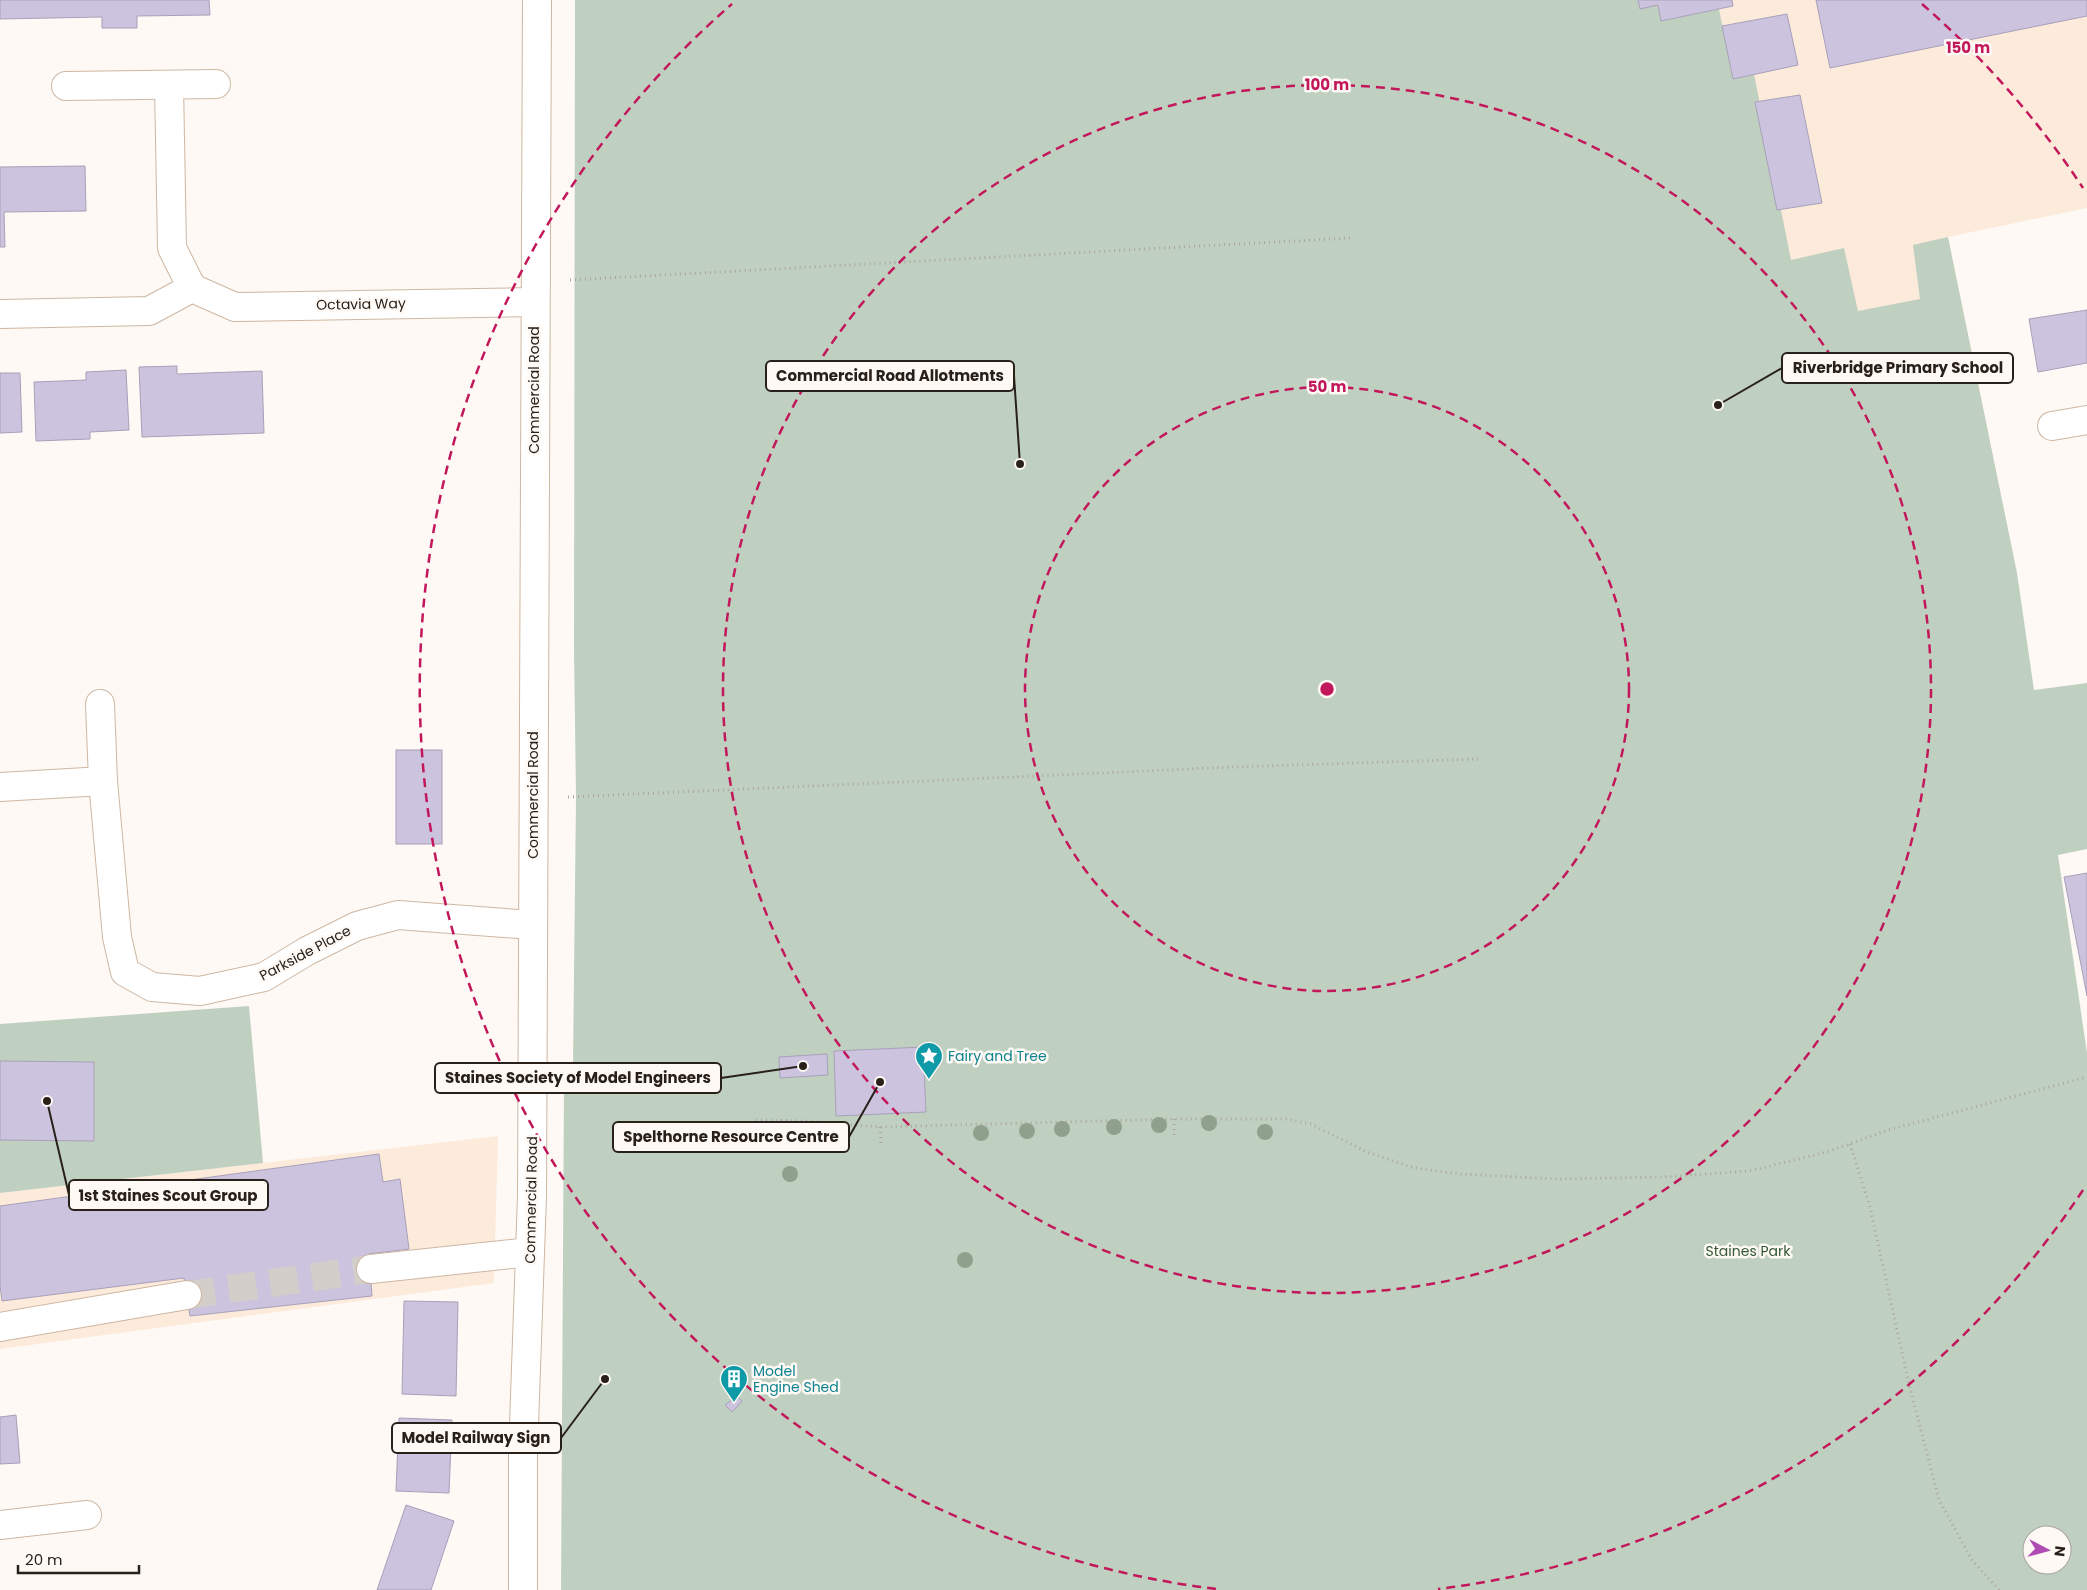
<svg xmlns="http://www.w3.org/2000/svg" width="2087" height="1590" viewBox="0 0 2087 1590" font-family="Poppins,sans-serif">
<rect width="100%" height="100%" fill="#fef9f5"/>
<g fill="#fceadb">
<path d="M 1376,0 L 2087,0 L 2087,208 L 1948,237 L 2017,573 Z"/>
<path d="M 498,1136 L 494,1283 L 0,1349 L 0,1193 Z"/>
</g>
<g fill="#c0d0c0" fill-rule="evenodd">
<path d="M 575,0 L 1638,0 L 1640,9 L 1658,5 L 1662,21 L 1719,9 L 1733,79 L 1754,74 L 1791,260 L 1844,248 L 1858,311 L 1920,299 L 1913,245 L 1948,237 L 2017,573 L 2034,690 L 2087,683 L 2087,849 L 2058,855 L 2087,1053 L 2087,1590 L 561,1590 L 564,1083 L 565,1064 L 573,1063 L 576,797 L 574,648 ZM 2032,1535 L 2062,1535 L 2062,1565 L 2032,1565 Z"/>
<path d="M 249,1006 L 263,1163 L 0,1193 L 0,1024 Z"/>
</g>
<g fill="#ccc4de" stroke="#a8a0b9">
<path d="M 0,0 L 209,0 L 210,15 L 137,16 L 137,28 L 102,28 L 102,17 L 0,19 Z"/>
<path d="M 1638,0 L 1732,0 L 1733,6 L 1661,21 L 1658,5 L 1640,9 Z"/>
<path d="M 1816,0 L 2087,0 L 2087,16 L 1830,68 Z"/>
<path d="M 1787,14 L 1798,65 L 1733,79 L 1722,26 Z"/>
<path d="M 1800,95 L 1822,203 L 1777,210 L 1755,102 Z"/>
<path d="M 85,166 L 86,211 L 4,212 L 5,247 L 0,247 L 0,167 Z"/>
<path d="M 2087,310 L 2087,363 L 2038,372 L 2029,319 Z"/>
<path d="M 177,366 L 177,374 L 262,371 L 264,433 L 142,437 L 139,367 Z"/>
<path d="M 126,370 L 129,430 L 90,432 L 90,439 L 36,441 L 34,382 L 86,380 L 86,372 Z"/>
<path d="M 0,373 L 20,373 L 22,432 L 0,433 Z"/>
<rect x="396" y="750" width="46" height="94"/>
<path d="M 2087,873 L 2087,996 L 2064,877 Z"/>
<path d="M 923,1047 L 926,1112 L 836,1116 L 834,1051 Z"/>
<path d="M 827,1054 L 828,1075 L 780,1078 L 779,1057 Z"/>
<path d="M 0,1061 L 94,1062 L 94,1141 L 0,1140 Z"/>
<path d="M 379,1154 L 383,1182 L 400,1179 L 409,1249 L 369,1254 L 372,1296 L 190,1316 L 184,1278 L 2,1301 L 0,1285 L 0,1206 Z"/>
<path d="M 404,1301 L 458,1302 L 456,1396 L 402,1394 Z"/>
<path d="M 737,1396 L 742,1401 L 732,1412 L 725,1405 Z"/>
<path d="M 16,1415 L 20,1463 L 0,1464 L 0,1417 Z"/>
<path d="M 399,1418 L 452,1420 L 449,1493 L 396,1491 Z"/>
<path d="M 406,1505 L 454,1521 L 431,1590 L 377,1590 Z"/>
</g>
<g fill="none" stroke-linecap="round" stroke-linejoin="round">
<path stroke="#d3cec9" stroke-width="28" stroke-dasharray="28 14" stroke-linecap="butt" d="M 187,1295 L 371,1269"/>
<defs>
<g id="minor">
<path d="M 169,85 L 172,248 L 192,288"/>
<path d="M 66,86 L 216,84"/>
<path d="M 0,314 L 149,311 L 192,288 L 235,307 L 534,302"/>
<path d="M 2052,426 L 2087,420"/>
<path d="M 100,704 L 103,781 L 117,937 L 125,972 L 152,987 L 200,991 L 264,977 L 307,951 L 357,926 L 398,915 L 532,925"/>
<path d="M 0,787 L 103,781"/>
<path d="M 371,1269 L 530,1252"/>
<path d="M 0,1327 L 187,1295"/>
<path d="M 0,1525 L 87,1515"/>
<path d="M 523,1590 L 523,1454 L 532,1196 L 537,0"/>
</g>
</defs>
<use href="#minor" stroke="#ceb7a3" stroke-width="30"/>
<g stroke="#aba49f" stroke-width="3" stroke-dasharray="1 4" stroke-linecap="butt">
<path d="M 570,280 L 1350,238"/>
<path d="M 568,797 L 1233,767 L 1478,759"/>
<path d="M 567,1082 L 588,1089"/>
<path d="M 1174,1119 L 1174,1138"/>
<path d="M 756,1120 L 803,1121 L 880,1127 L 1174,1119 L 1286,1119 L 1311,1124 L 1367,1152 L 1414,1168 L 1461,1174 L 1557,1179 L 1663,1177 L 1749,1171 L 1827,1152 L 1888,1130 L 2087,1077"/>
<path d="M 880,1127 L 881,1143"/>
<path d="M 1850,1144 L 1870,1207 L 1908,1380 L 1939,1500 L 1972,1560 L 1999,1590"/>
</g>
<use href="#minor" stroke="#fff" stroke-width="28"/>
</g>
<g fill="#8fa18c">
<circle cx="1209" cy="1123" r="8"/>
<circle cx="1159" cy="1125" r="8"/>
<circle cx="1114" cy="1127" r="8"/>
<circle cx="1062" cy="1129" r="8"/>
<circle cx="1027" cy="1131" r="8"/>
<circle cx="1265" cy="1132" r="8"/>
<circle cx="981" cy="1133" r="8"/>
<circle cx="790" cy="1174" r="8"/>
<circle cx="965" cy="1260" r="8"/>
</g>
<g fill="none" stroke="#c2185b" stroke-width="2.5" stroke-dasharray="9 6">
<circle cx="1327" cy="689" r="302"/>
<circle cx="1327" cy="689" r="604"/>
<path d="M2083 1190A907 907 0 0 1 1438 1589M1216 1589A907 907 0 0 1 732 4M1922 4A907 907 0 0 1 2083 188"/>
</g>
<defs>
<symbol id="sight-pin" viewBox="-11 -11 22 30"><path d="M0 17L-7.5 6A9.5 9.5 0 1 1 7.5 6Z" fill="#0f9aa8" stroke="#fef9f5"/><path d="M0-6L1.8-2.2L6-1.7L2.9 1.2L3.7 5.4L0 3.3L-3.7 5.4L-2.9 1.2L-6-1.7L-1.8-2.2Z" fill="#fff"/></symbol>
<symbol id="building-pin" viewBox="-11 -11 22 30"><path d="M0 17L-7.5 6A9.5 9.5 0 1 1 7.5 6Z" fill="#0f9aa8" stroke="#fef9f5"/><path d="M-4-6H4V6H1V3H-1V6H-4ZM-2.5-4.3h1.7v1.8h-1.7ZM.8-4.3h1.7v1.8H.8ZM-2.5-1h1.7V.8h-1.7ZM.8-1h1.7V.8H.8Z" fill="#fff"/></symbol>
</defs>
<g fill-rule="evenodd">
<use href="#sight-pin" x="913" y="1040" width="32" height="43"/>
<use href="#building-pin" x="718" y="1363" width="32" height="43"/>
</g>
<g text-anchor="middle" stroke-width="5" stroke-linejoin="round" paint-order="stroke">
<g font-size="14" fill="#292019" stroke="#fef9f5">
<text transform="translate(361 304) rotate(-1)" y="5">Octavia Way</text>
<text transform="translate(534 390) rotate(-90)" y="5">Commercial Road</text>
<text transform="translate(533 795) rotate(-90)" y="5">Commercial Road</text>
<text transform="translate(305 953) rotate(-28)" y="5">Parkside Place</text>
<text transform="translate(531 1200) rotate(-89)" y="5">Commercial Road</text>
</g>
<g font-size="14" fill="#0d838f" stroke="#fef9f5" text-anchor="start">
<text x="948" y="1061">Fairy and Tree</text>
<text x="753" y="1376">Model<tspan x="753" dy="16">Engine Shed</tspan></text>
</g>
<g font-size="14" fill="#345936" stroke="#fef9f5">
<text x="1748" y="1256">Staines Park</text>
</g>
</g>
<circle cx="1327" cy="689" r="8" fill="#c2185b" stroke="#fef9f5" stroke-width="2.5"/>
<g font-size="15" text-anchor="middle" font-weight="bold" fill="#c2185b" stroke="#fef9f5" stroke-width="5" stroke-linejoin="round" paint-order="stroke">
<text x="1968" y="53">150 m</text>
<text x="1327" y="90">100 m</text>
<text x="1327" y="392">50 m</text>
</g>
<path fill="none" stroke="#292019" stroke-width="2" d="M1718 405L1782 368M1020 464L1014 376M803 1066L721 1078M880 1082L849 1137M47 1101L69 1195M605 1379L561 1438"/>
<g fill="#292019" stroke="#fef9f5" stroke-width="2">
<circle cx="1718" cy="405" r="5"/>
<circle cx="1020" cy="464" r="5"/>
<circle cx="803" cy="1066" r="5"/>
<circle cx="880" cy="1082" r="5"/>
<circle cx="47" cy="1101" r="5"/>
<circle cx="605" cy="1379" r="5"/>
</g>
<g fill="#fef9f5" stroke="#292019" stroke-width="2">
<rect x="1782" y="353" width="231" height="30" rx="5"/>
<rect x="766" y="361" width="248" height="30" rx="5"/>
<rect x="435" y="1063" width="286" height="30" rx="5"/>
<rect x="613" y="1122" width="236" height="30" rx="5"/>
<rect x="69" y="1180" width="199" height="30" rx="5"/>
<rect x="392" y="1423" width="169" height="30" rx="5"/>
</g>
<g font-size="15" text-anchor="middle" font-weight="bold" fill="#292019">
<text x="1898" y="373">Riverbridge Primary School</text>
<text x="890" y="381">Commercial Road Allotments</text>
<text x="578" y="1083">Staines Society of Model Engineers</text>
<text x="731" y="1142">Spelthorne Resource Centre</text>
<text x="168" y="1201">1st Staines Scout Group</text>
<text x="476" y="1443">Model Railway Sign</text>
</g>
<g transform="translate(2047 1550) rotate(96)"><circle r="24" fill="#fef9f5" stroke="#a9a29d"/>
<path d="M0-4L9 19L0 12L-9 19Z" fill="#af4db4"/>
<text y="-8" font-size="14" font-weight="bold" text-anchor="middle" fill="#292019">N</text>
</g>
<path d="M18 1565v8h121v-8" fill="none" stroke="#292019" stroke-width="2.5"/>
<text x="25" y="1565" font-size="15" fill="#292019" stroke="#fef9f5" stroke-width="4" paint-order="stroke">20 m</text>
</svg>
